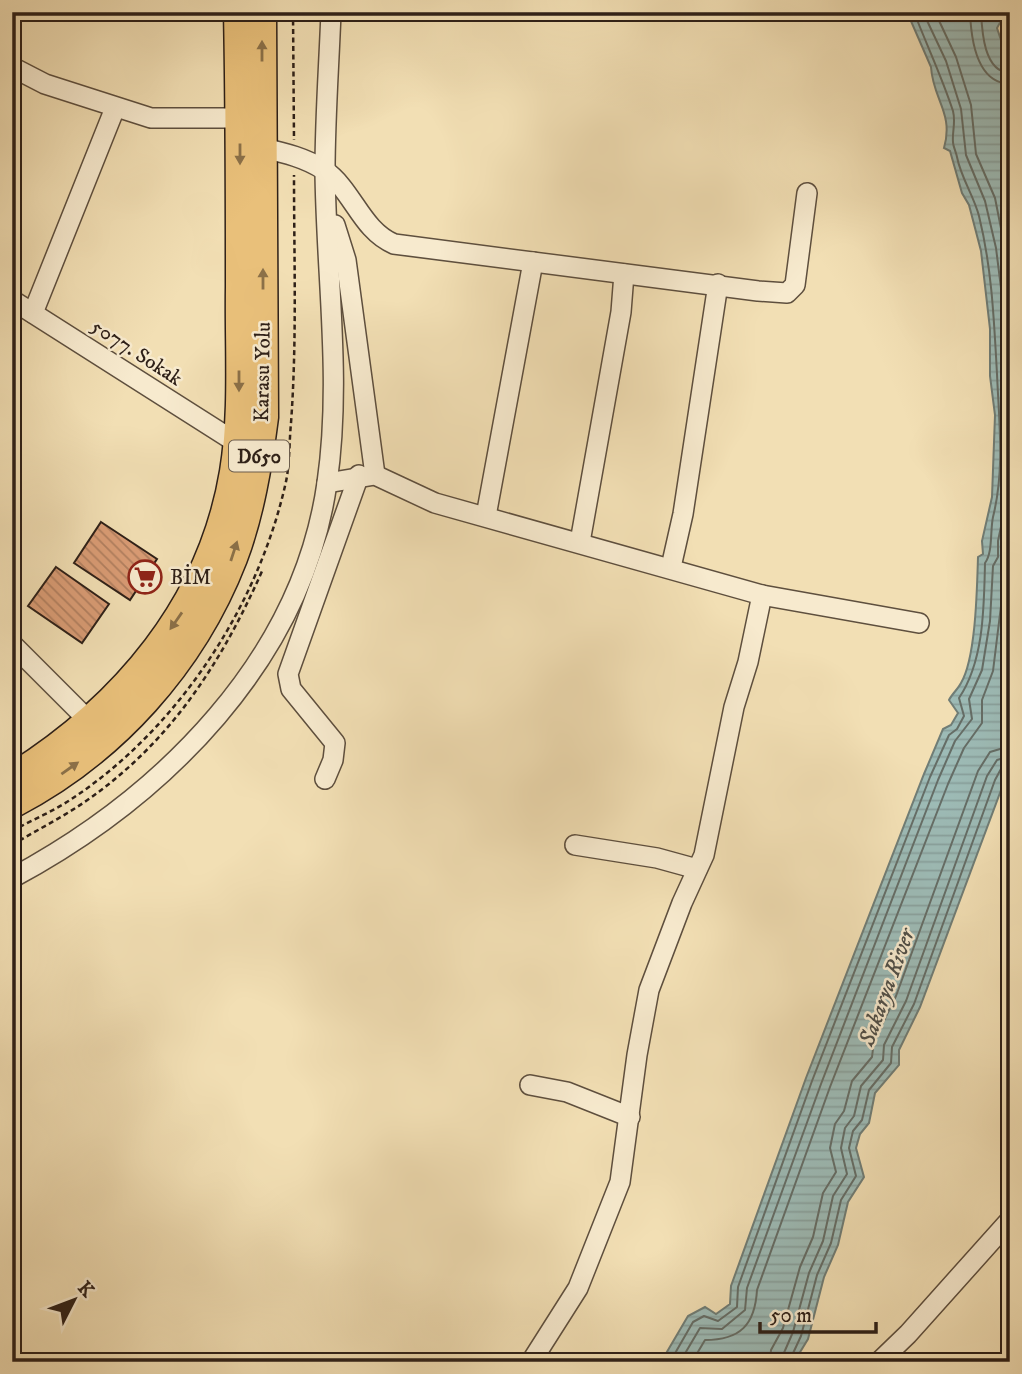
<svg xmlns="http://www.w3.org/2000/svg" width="1022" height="1374" viewBox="0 0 1022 1374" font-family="'IM FELL DW Pica',serif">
<defs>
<pattern id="water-rules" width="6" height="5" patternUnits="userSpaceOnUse" patternTransform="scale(1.75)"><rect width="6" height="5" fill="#9dbbb6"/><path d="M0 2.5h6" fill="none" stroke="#88a09c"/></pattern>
<pattern id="building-back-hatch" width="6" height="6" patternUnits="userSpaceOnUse" patternTransform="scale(1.75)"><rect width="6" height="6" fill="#da9c75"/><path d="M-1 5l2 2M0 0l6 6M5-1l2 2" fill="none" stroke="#b17f5f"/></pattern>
</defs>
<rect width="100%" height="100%" fill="#f2dfb4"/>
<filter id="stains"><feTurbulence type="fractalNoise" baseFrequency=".00286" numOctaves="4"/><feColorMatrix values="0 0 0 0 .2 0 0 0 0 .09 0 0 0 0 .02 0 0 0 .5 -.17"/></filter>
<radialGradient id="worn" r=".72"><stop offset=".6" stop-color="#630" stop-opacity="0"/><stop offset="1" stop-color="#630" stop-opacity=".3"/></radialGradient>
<path fill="url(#water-rules)" stroke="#707d76" stroke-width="2" d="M 907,12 L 994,12 L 1002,19 L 997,28 L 1010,67 L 1010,766 L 920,1007 L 899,1050 L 899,1065 L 875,1093 L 869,1123 L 860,1134 L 856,1148 L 864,1177 L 848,1202 L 838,1245 L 824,1277 L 808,1339 L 794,1362 L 661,1362 L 688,1316 L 705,1307 L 716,1314 L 730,1304 L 731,1286 L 806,1078 L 924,774 L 943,729 L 951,725 L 958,713 L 949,700 C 952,694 958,689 961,683 C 976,658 977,588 978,557 L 983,554 L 982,541 L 992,497 L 995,415 L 990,376 L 990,329 L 981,251 L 969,205 L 962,193 L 950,151 L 944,148 C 954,113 933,100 931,67 Z"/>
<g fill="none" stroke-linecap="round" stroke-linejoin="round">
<g stroke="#656d66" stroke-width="2">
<path d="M 923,12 L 946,61 L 961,109 L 966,155 L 985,201 L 996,248 L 1006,328 L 1006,374 L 1010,409"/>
<path d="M 935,12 L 956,57 L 971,105 L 976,154 L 995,198 L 1010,274"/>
<path d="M 970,12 C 971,38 976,83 1010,84"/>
<path d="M 981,12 C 982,32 984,72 1010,73"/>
<path d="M 670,1362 L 693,1322 L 704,1316 L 718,1321 L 737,1307 L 738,1287 L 812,1081 L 930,777 L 949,735 L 957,729 L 964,716 L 959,698 C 984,661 984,607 985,563 C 993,552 990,531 993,517 C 1005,469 999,422 997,374 C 994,320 992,269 979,216 C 974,196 961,178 957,157 C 956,152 953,146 953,142 C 952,131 956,123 953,111 C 942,77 927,46 914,12"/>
<path d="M 680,1362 L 700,1328 L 722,1329 L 745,1310 L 747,1288 L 821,1084 L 938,780 L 955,741 L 972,719 L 969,699 L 982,670 L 990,621 L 993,566 L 998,557 L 998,541 L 1007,498 L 1010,433"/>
<path d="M 692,1362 L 705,1340 C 740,1340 755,1325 757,1290 L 830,1087 L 948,784 L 964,748 L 982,723 L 982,700 L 993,671 L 1010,533"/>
<path d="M 770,1362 L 771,1350 L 783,1328 L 800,1267 L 813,1237 L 823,1193 L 836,1172 L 830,1148 L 835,1124 L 844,1111 L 852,1081 L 872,1057 L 874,1041 L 896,996 L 978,771 L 990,752 L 1010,746"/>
<path d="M 780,1362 L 793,1332 L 809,1273 L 823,1241 L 833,1196 L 847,1174 L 841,1148 L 845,1128 L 854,1116 L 861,1086 L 883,1060 L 884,1045 L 906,1001 L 987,776 L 997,760 L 1010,756"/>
<path d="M 789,1362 L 801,1336 L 817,1275 L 831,1243 L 841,1200 L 856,1176 L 849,1148 L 853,1131 L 862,1120 L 869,1090 L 891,1063 L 892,1047 L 914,1004 L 995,780 L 1002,767 L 1010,765"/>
</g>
</g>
<g fill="url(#building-back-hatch)" stroke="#2d1f17" stroke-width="2">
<path d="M 101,522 L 157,559 L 130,600 L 74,563 Z"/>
<path d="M 56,567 L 109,604 L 82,643 L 28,606 Z"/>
</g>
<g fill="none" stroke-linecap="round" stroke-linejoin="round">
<defs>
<g id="minor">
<path d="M 12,67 L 45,84 L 151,118 L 240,118"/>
<path d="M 263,148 C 285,153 306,158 324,170 C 353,190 361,230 394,244 L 758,291 L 787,293 L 795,285 L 807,193"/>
<path d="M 335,225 L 346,260 L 375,475"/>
<path d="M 12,300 L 237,443"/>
<path d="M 33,313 L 115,108"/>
<path d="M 327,483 L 375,475 L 435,503 L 762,595 L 748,662 L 734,707 L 704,855 L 682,903 L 649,990 L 637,1055 L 620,1182 L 578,1288 L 531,1362"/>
<path d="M 486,516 L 533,262"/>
<path d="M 580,542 L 621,312 L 624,274"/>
<path d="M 671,567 L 683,514 L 718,284"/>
<path d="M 762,595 L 919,623"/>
<path d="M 12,644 L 90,722"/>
<path d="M 325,779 L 333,760 L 335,743 L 291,689 L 288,674 L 359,475"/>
<path d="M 575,845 L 657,858 L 697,869"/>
<path d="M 12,878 C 163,797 302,660 327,483 C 342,380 326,274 325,171 C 325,118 329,65 331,12"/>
<path d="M 530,1085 L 567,1092 L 630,1117"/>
<path d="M 879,1362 L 908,1334 L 1010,1220"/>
</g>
<g id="highway">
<path d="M 12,778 C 124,708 212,605 234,472 C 244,411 239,348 240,287 C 240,195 240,104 238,12"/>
<path d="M 12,804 C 112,752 192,664 233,558 C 250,513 258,464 264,417 L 262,12"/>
</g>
</defs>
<use href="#minor" stroke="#5e4f3e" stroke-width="22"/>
<use href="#highway" stroke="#2d1f17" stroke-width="31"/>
<g stroke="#2d1f17" stroke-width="2.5" stroke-dasharray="5 3.5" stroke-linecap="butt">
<path d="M 293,12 L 294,140"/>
<path d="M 12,831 C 32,820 54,811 73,798 C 177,729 257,608 285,486 C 290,466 289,443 291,423 C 297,340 294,258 294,175"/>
<path d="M 12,845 C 37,830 63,817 86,801 C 171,742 222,662 263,569"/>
</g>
<use href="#minor" stroke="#f7eace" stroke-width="19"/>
<use href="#highway" stroke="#e9c07a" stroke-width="28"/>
</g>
<defs><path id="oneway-solid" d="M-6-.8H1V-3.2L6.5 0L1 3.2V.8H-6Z" transform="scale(1.75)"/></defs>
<g fill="#8b7048">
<use href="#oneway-solid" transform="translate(262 51) rotate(-90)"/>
<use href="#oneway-solid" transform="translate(240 154) rotate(90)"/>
<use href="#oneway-solid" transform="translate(263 279) rotate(-90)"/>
<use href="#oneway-solid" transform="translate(239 381) rotate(90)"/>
<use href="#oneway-solid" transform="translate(234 551) rotate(-72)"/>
<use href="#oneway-solid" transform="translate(176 621) rotate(125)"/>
<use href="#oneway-solid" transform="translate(70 768) rotate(-35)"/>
</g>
<defs>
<symbol id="supermarket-ring" viewBox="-11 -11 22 22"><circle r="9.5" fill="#f7eace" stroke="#8f2418" stroke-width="1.5"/><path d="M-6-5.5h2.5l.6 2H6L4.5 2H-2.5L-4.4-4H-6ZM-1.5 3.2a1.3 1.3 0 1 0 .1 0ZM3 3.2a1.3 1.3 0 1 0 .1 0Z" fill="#8f2418"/></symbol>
</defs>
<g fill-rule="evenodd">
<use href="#supermarket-ring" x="126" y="558" width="38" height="38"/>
</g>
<g text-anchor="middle" stroke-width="5" stroke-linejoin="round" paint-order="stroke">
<rect fill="#f7eace" stroke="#6a5c4e" stroke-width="2" x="229" y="440.5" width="60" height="31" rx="5"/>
<g font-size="19" font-weight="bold" fill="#2d1f17">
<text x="259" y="463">D650</text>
</g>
<g font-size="21" fill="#2d1f17" stroke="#f7eace">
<text transform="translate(137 352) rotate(33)" y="7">5077. Sokak</text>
<text transform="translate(262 372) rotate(-89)" y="7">Karasu Yolu</text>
</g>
<g font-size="21" fill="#2d1f17" stroke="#f7eace" text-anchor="start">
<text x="170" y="584">BİM</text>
</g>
<g font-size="23" font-style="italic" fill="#4f4e47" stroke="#f7eace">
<text transform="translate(886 987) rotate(-70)" y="8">Sakarya River</text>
</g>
</g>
<rect width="1022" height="1374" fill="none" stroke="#f2dfb4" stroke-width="42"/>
<rect x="14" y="14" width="994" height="1346" fill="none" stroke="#2d1f17" stroke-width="3.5"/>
<rect x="21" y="21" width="980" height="1332" fill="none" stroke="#2d1f17" stroke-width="2"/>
<g transform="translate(74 1300) rotate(48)" stroke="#f7eace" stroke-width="5" paint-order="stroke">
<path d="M0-5L12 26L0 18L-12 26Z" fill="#2d1f17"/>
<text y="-10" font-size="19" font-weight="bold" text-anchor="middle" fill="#2d1f17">K</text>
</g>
<path d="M760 1322v10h116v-10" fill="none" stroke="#2d1f17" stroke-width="3.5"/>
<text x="770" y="1322" font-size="21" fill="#2d1f17" stroke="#f7eace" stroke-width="5" paint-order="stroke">50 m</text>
<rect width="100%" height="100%" filter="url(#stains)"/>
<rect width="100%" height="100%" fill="url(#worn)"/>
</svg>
